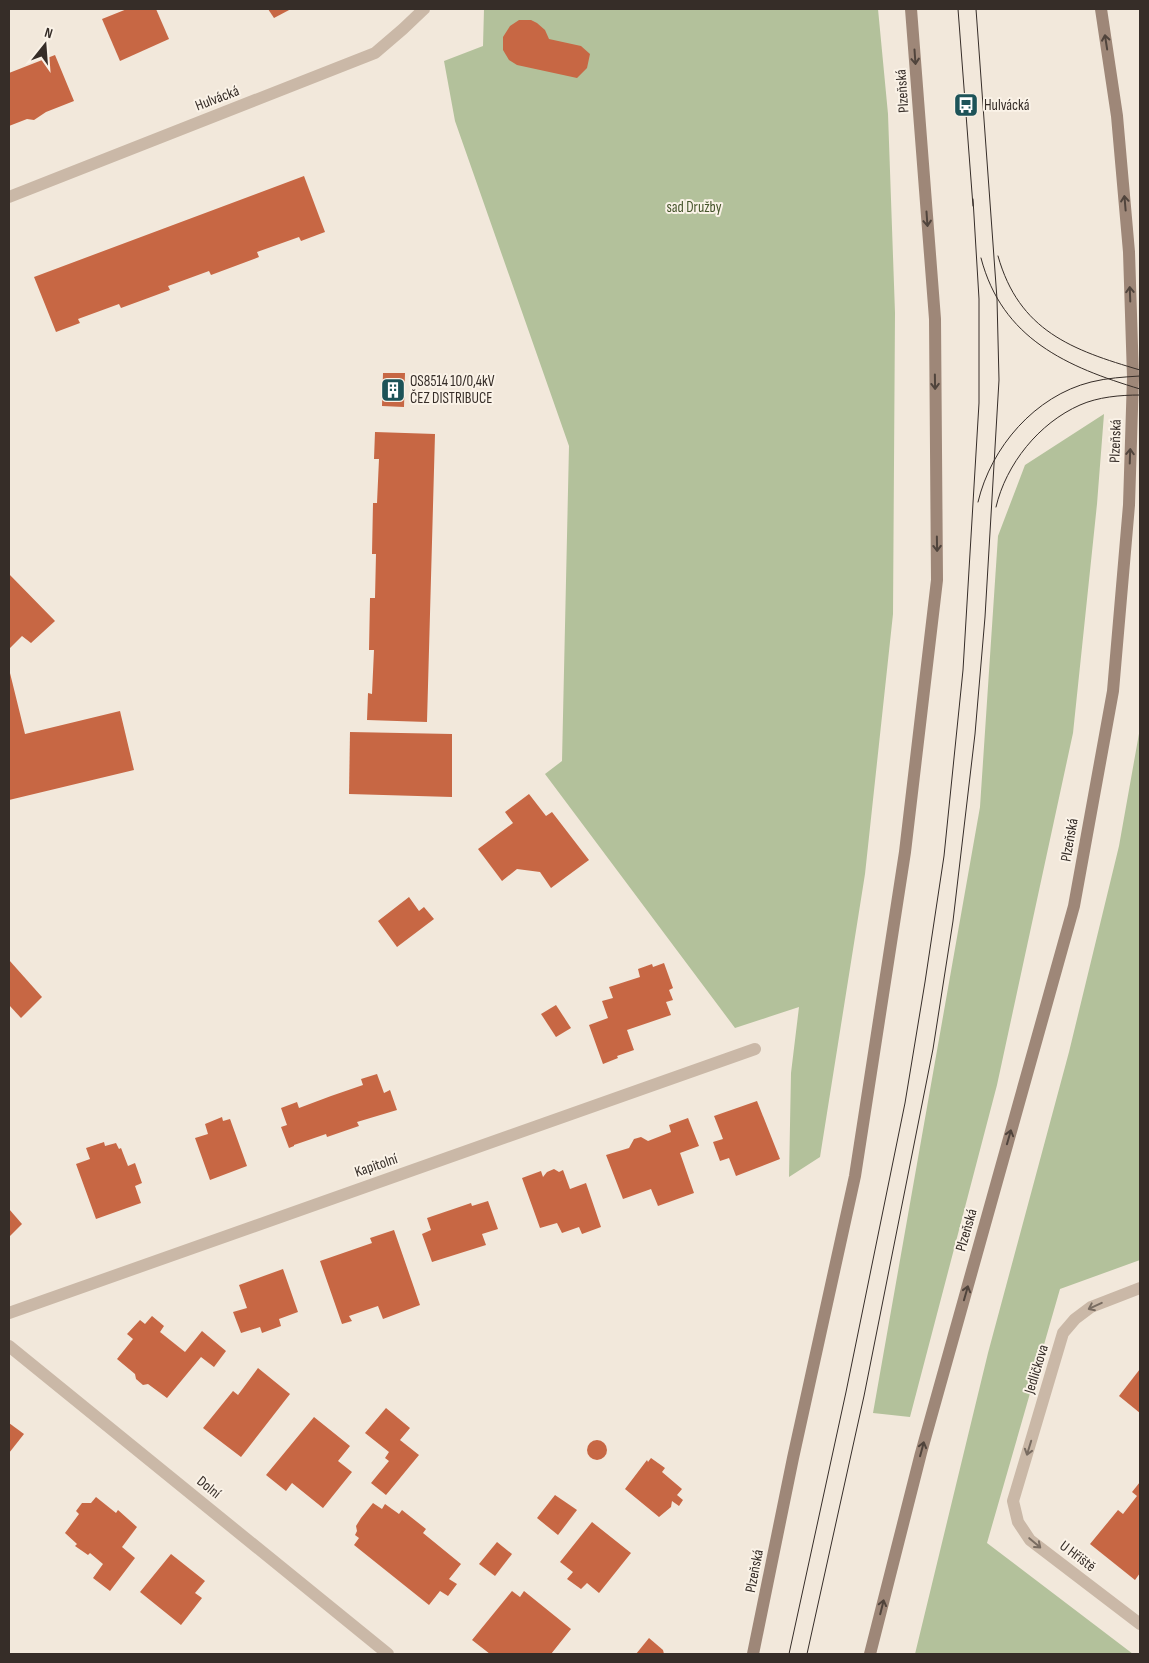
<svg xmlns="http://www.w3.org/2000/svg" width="1149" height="1663" viewBox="0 0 1149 1663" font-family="'Sofia Sans Condensed',sans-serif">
<rect width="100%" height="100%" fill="#f2e8db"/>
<g fill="#b3c19b">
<path d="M 484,9 L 878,9 L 888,114 L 895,313 L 893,614 L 865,874 L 820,1157 L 789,1177 L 791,1073 L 799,1007 L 735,1028 L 545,774 L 562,761 L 569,446 L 455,121 L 444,61 L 483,46 Z"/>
<path d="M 1104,414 L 1097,504 L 1073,733 L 997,1085 L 910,1417 L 873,1413 L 980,807 L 998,536 L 1025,465 Z"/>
<path d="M 1140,728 L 1140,1260 L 1060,1289 L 987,1543 L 1133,1654 L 915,1654 L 988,1353 L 1069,1052 L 1119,846 Z"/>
</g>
<g fill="#c76744">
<path d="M 127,9 L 156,9 L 169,39 L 120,61 L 102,19 Z"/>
<path d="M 268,9 L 291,9 L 274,18 Z"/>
<path d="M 519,20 L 531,20 L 537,23 L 545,30 L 549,39 L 581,46 L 590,54 L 587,68 L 577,78 L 517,65 L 509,60 L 503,50 L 503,37 L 510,26 Z"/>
<path d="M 55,55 L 74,101 L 46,112 L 34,120 L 27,119 L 9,126 L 9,73 Z"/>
<path d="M 304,176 L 325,232 L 301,241 L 299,237 L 257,252 L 259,257 L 211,275 L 209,271 L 168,286 L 170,290 L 121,308 L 119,304 L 78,319 L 80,323 L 56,332 L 34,277 Z"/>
<path d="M 383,373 L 405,373 L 404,407 L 382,406 Z"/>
<path d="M 375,432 L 435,434 L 427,722 L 367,720 L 368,693 L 372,694 L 374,650 L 369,650 L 370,598 L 375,598 L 376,554 L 372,554 L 373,503 L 377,503 L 379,459 L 374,459 Z"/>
<path d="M 9,574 L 55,621 L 31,643 L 22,636 L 9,649 Z"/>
<path d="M 9,669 L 25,734 L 120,711 L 134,770 L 9,800 Z"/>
<path d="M 350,732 L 452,734 L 452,797 L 349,794 Z"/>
<path d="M 529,794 L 546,816 L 552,812 L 589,860 L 551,888 L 540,872 L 517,869 L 502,881 L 478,849 L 513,823 L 505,812 Z"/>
<path d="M 409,897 L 419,911 L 424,907 L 434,919 L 397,947 L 378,921 Z"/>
<path d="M 9,960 L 42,997 L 21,1018 L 9,1005 Z"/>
<path d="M 664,963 L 673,988 L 669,990 L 673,1000 L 666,1002 L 671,1015 L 627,1030 L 634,1050 L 617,1056 L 618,1058 L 603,1064 L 589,1025 L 608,1018 L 602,1001 L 613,998 L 609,987 L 640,977 L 638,969 L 652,964 L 653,967 Z"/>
<path d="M 556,1005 L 571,1028 L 556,1037 L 541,1014 Z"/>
<path d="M 377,1074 L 384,1093 L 390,1090 L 397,1110 L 357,1122 L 359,1126 L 327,1137 L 326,1134 L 294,1145 L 294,1146 L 289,1148 L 281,1127 L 287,1125 L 281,1108 L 297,1102 L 299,1108 L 331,1096 L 363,1085 L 361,1079 Z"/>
<path d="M 757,1101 L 780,1159 L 736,1176 L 729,1158 L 720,1161 L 713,1142 L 723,1139 L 714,1116 Z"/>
<path d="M 222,1117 L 223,1121 L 230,1119 L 247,1166 L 210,1180 L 195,1138 L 208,1134 L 205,1124 Z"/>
<path d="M 688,1118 L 699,1146 L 680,1153 L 694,1193 L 658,1206 L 651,1189 L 623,1199 L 606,1155 L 629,1148 L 634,1139 L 641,1137 L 648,1141 L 671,1132 L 669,1125 Z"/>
<path d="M 104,1142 L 105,1146 L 116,1143 L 119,1149 L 121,1148 L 128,1166 L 135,1163 L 142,1183 L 135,1186 L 141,1203 L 96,1219 L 76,1164 L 90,1159 L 86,1148 Z"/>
<path d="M 554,1169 L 559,1172 L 563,1170 L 570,1189 L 586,1183 L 601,1227 L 582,1234 L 579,1227 L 562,1233 L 557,1223 L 540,1228 L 522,1178 L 541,1171 L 543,1177 L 547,1172 Z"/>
<path d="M 488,1201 L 498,1229 L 482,1234 L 486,1245 L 432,1262 L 422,1234 L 431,1230 L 427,1218 L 471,1203 L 472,1206 Z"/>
<path d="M 9,1209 L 22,1224 L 9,1237 Z"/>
<path d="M 394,1230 L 420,1305 L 383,1319 L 378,1306 L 349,1316 L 352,1321 L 342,1324 L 320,1261 L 372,1243 L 370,1238 Z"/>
<path d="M 283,1269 L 298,1312 L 279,1319 L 281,1326 L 262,1333 L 260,1327 L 241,1333 L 233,1312 L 247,1308 L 239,1285 Z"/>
<path d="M 152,1316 L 164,1326 L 160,1332 L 185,1352 L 202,1331 L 226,1351 L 214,1367 L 201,1357 L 167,1398 L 148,1384 L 143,1385 L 136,1379 L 135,1374 L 117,1359 L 133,1339 L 127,1334 L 140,1320 L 145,1324 Z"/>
<path d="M 258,1368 L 290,1394 L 241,1457 L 203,1428 L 233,1391 L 238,1395 Z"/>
<path d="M 1140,1369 L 1140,1413 L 1119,1396 Z"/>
<path d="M 386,1408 L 410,1428 L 400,1440 L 419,1455 L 386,1495 L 371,1483 L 389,1461 L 385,1458 L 389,1452 L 365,1433 Z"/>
<path d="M 314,1417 L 350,1446 L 338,1461 L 352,1472 L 323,1508 L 292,1483 L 286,1491 L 266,1475 Z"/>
<path d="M 9,1423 L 24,1434 L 9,1453 Z"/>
<circle cx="597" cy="1450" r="10"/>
<path d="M 651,1458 L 665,1468 L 662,1472 L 682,1489 L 677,1495 L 683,1500 L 679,1506 L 672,1501 L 671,1507 L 659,1517 L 625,1489 L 647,1460 L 648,1462 Z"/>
<path d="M 1140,1482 L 1140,1573 L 1135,1580 L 1090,1544 L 1118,1510 L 1123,1514 L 1137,1496 L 1132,1492 Z"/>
<path d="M 555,1495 L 577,1510 L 558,1535 L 537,1518 Z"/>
<path d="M 96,1497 L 116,1513 L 118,1510 L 137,1527 L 122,1547 L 135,1558 L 110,1591 L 93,1578 L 103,1564 L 90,1553 L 88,1555 L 75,1546 L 77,1544 L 65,1533 L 79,1514 L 76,1511 L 82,1503 L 91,1503 Z"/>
<path d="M 373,1503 L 382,1509 L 385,1504 L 399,1514 L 402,1510 L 426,1529 L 423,1533 L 461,1564 L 449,1579 L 457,1584 L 448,1596 L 440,1591 L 429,1605 L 354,1545 L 359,1538 L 355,1535 L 357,1531 L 356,1526 L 361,1518 Z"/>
<path d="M 592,1522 L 631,1553 L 599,1593 L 587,1583 L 581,1589 L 567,1579 L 573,1572 L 560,1562 Z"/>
<path d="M 497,1542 L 512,1554 L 495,1576 L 479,1564 Z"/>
<path d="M 171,1554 L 205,1581 L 195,1593 L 202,1598 L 181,1625 L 140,1592 Z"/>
<path d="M 512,1591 L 520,1597 L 524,1591 L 571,1629 L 551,1654 L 490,1654 L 472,1640 Z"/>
<path d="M 649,1638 L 663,1650 L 664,1654 L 636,1654 Z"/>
</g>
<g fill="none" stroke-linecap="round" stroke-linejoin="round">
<g stroke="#cab8a7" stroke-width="12">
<path d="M 9,197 L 375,53 L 403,29 L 424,9"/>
<path d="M 1140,1288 L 1091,1307 L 1075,1319 L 1063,1333 L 1013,1501 L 1018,1522 L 1030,1540 L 1140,1624"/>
<path d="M 9,1313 L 755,1049"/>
<path d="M 9,1346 L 388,1654"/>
</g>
<g stroke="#9e8778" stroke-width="12">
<path d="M 753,1654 L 793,1458 L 855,1176 L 905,852 L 937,580 L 935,319 L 911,9"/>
<path d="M 870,1654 L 921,1453 L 1074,906 L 1113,691 L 1129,505 L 1133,377 L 1129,252 L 1117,116 L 1101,9"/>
</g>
<g stroke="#362d28" stroke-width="1">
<path d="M 958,9 L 973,206"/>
<path d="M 998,256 C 1019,331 1072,350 1140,370"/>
<path d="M 981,258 C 1002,339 1067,367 1140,389"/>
<path d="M 978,502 C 991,447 1035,396 1091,382 C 1107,378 1124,377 1140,376"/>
<path d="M 996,507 C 1006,464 1039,423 1080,405 C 1098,397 1120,395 1140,395"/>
<path d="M 789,1654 L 846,1392 L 905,1103 L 925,982 L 944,856 L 963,670 L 979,403 L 979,299 L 973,199"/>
<path d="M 807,1654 L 864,1396 L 933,1049 L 953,921 L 975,734 L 985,617 L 999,380 L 997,299 L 976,9"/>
</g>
</g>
<defs><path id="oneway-shaft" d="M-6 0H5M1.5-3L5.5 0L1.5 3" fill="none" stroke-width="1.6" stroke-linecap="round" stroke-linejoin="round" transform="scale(1.25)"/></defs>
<g stroke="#50443c">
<use href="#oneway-shaft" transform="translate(1106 42) rotate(-99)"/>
<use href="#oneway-shaft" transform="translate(915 57) rotate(86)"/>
<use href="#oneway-shaft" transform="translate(1125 203) rotate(-95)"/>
<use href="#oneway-shaft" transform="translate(927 219) rotate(86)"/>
<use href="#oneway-shaft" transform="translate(1130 294) rotate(-92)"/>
<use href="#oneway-shaft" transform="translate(935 382) rotate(89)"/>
<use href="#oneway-shaft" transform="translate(1130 456) rotate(-88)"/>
<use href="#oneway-shaft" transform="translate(937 544) rotate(89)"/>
<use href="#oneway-shaft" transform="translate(1009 1137) rotate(-74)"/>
<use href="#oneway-shaft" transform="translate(966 1293) rotate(-74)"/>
<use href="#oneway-shaft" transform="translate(922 1449) rotate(-75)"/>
<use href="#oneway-shaft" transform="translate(882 1607) rotate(-76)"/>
</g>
<g stroke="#796c61">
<use href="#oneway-shaft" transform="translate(1095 1306) rotate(155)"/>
<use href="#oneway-shaft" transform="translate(1029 1448) rotate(107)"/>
<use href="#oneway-shaft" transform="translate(1035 1543) rotate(40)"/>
</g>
<defs>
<symbol id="bus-square" viewBox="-11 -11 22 22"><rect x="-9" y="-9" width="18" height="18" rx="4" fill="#1d5358" stroke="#faf2e7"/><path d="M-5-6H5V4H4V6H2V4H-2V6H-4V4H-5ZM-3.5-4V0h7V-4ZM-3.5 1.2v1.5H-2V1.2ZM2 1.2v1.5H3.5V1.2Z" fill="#fff"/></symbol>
<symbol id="building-square" viewBox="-11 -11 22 22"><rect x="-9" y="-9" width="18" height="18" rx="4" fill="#1d5358" stroke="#faf2e7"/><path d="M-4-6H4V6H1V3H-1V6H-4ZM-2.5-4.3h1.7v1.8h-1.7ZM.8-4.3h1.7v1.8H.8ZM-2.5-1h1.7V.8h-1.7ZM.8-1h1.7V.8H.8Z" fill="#fff"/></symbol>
</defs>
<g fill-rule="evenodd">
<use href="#bus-square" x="952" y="91" width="28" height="28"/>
<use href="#building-square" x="379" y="376" width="28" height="28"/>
</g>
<g text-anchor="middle" stroke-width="4" stroke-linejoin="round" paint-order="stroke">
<g font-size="15" fill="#362d28" stroke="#faf2e7">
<text transform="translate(902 91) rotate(-94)" y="5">Plzeňská</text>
<text transform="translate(217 98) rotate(-21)" y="5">Hulvácká</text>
<text transform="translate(1115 441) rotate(-88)" y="5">Plzeňská</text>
<text transform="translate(1069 840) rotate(-80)" y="5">Plzeňská</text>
<text transform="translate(376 1165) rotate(-19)" y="5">Kapitolní</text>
<text transform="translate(966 1230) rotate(-74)" y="5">Plzeňská</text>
<text transform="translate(1036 1369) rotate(-73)" y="5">Jedličkova</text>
<text transform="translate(209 1487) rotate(39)" y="5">Dolní</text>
<text transform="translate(1078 1556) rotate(37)" y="5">U Hřiště</text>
<text transform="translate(754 1571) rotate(-79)" y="5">Plzeňská</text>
</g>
<g font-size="15" fill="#362d28" stroke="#faf2e7" text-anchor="start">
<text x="984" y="110">Hulvácká</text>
<text x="410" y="386">OS8514 10/0,4kV<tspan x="410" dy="17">ČEZ DISTRIBUCE</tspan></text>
</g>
<g font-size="15" fill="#45552b" stroke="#faf2e7">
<text x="694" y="212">sad Družby</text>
</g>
</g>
<rect width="1149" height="1663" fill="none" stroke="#362d28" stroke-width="20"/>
<g transform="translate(45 45) rotate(17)" stroke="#faf2e7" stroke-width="4" paint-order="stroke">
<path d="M0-4L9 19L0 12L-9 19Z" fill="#362d28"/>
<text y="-8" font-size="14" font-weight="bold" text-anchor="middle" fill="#362d28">N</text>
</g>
</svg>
